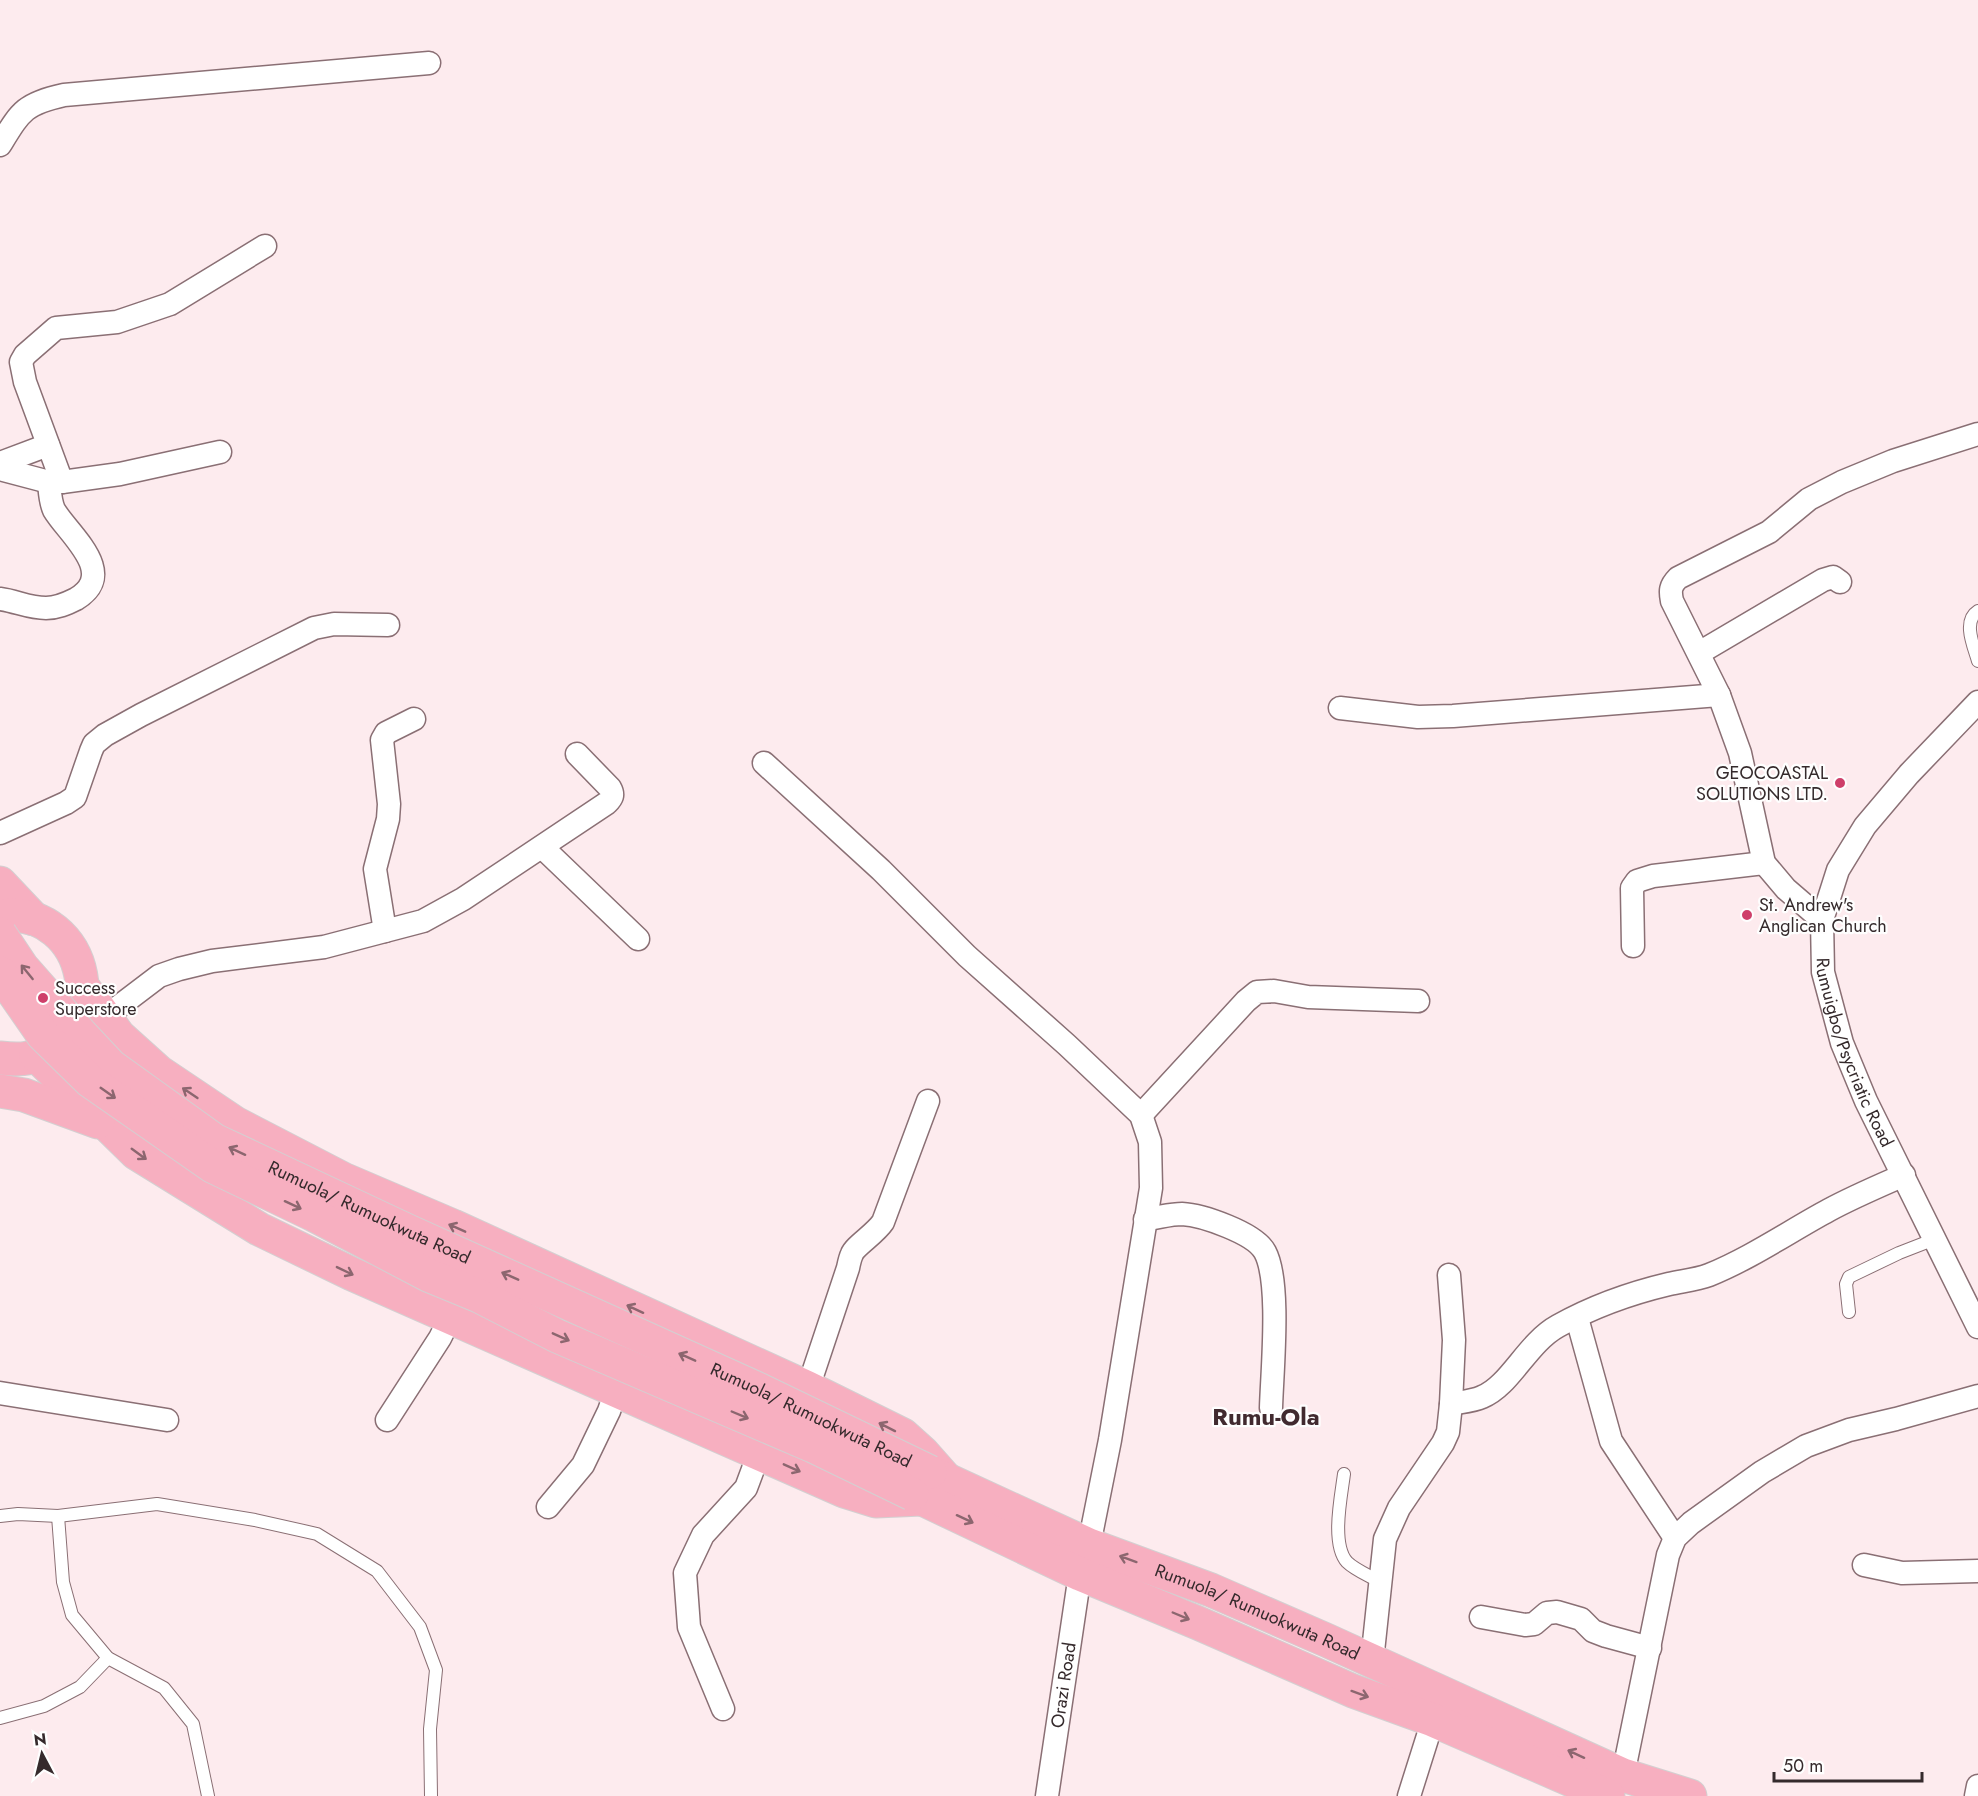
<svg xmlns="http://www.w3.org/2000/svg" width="1978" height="1796" viewBox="0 0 1978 1796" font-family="Jost,sans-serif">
<rect width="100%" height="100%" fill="#fdebee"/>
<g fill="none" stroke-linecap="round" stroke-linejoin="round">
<defs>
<g id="service">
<path d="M 1978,611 C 1962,621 1974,647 1978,661"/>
<path d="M 1849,1312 L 1846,1284 L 1849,1277 L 1899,1253 L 1935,1239"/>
<path d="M 1344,1474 C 1341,1497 1331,1544 1347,1562 C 1355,1570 1370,1576 1380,1582"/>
<path d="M 0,1516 L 18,1514 L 58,1516 L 157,1504 L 255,1520 L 317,1534 L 377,1571 L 420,1627 L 436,1670 L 430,1729 L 431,1796"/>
<path d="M 58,1516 L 63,1582 L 72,1615 L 108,1658 L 164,1688 L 193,1724 L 208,1796"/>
<path d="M 0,1718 L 44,1706 L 80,1687 L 108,1658"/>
</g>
<g id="minor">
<path d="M 0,145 C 21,111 24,104 64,95 L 429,63"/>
<path d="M 0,463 L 48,445"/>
<path d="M 0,469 L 49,482 L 62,482 L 120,474 L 220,452"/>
<path d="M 62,482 L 25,382 L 21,362 L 25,355 L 56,328 L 117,322 L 170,304 L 265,246"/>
<path d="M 0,599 C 16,601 29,608 46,608 C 57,608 66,604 76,599 C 119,573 69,535 54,510 C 50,501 50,492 49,482"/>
<path d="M 1699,653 L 1823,580 L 1833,577 L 1840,582"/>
<path id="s1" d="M 1978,702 L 1909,774 L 1865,826 L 1838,870 L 1822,920 L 1823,972 L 1842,1043 L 1866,1101 L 1978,1327"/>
<path d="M 1340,708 L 1418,717 L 1453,716 L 1719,695"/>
<path d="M 764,763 L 881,870 L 967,956 L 1067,1045 L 1141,1115 L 1150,1142 L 1151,1188 L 1110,1440 L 1089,1545"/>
<path d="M 0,833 L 66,803 L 75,797 L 91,751 L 94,744 L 105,735 L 141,715 L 314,628 L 334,624 L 388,625"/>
<path d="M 542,847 L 638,939"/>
<path d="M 1822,920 L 1786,889 L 1764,863 L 1740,753 L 1719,695 L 1672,601 C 1670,591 1670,586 1678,578 L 1769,532 L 1809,499 L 1842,482 L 1893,461 L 1978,434"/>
<path d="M 385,931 L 375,869 L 388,819 L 389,804 L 382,740 L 386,733 L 414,719"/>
<path d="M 1633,946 L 1632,888 L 1637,881 L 1653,876 L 1764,863"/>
<path d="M 105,1017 L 159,976 L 179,969 L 212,961 L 324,947 L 423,921 L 463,899 L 607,803 C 612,798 614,795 610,788 L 577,754"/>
<path d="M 1141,1115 L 1246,1001 L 1257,992 L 1274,991 L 1308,997 L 1418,1001"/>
<path d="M 1145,1219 C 1157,1218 1170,1214 1182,1214 C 1202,1215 1255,1233 1265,1252 C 1281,1282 1272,1371 1271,1408"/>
<path d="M 1577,1318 L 1611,1441 L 1675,1538"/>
<path d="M 808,1388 L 848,1268 C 849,1263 850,1258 852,1254 C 855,1246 875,1234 883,1222 L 928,1101"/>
<path d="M 0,1393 L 167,1420"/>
<path d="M 1451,1404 C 1461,1402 1473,1401 1482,1397 C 1510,1386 1527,1343 1558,1326 C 1592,1307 1631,1293 1669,1284 C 1682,1281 1696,1280 1709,1275 C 1751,1258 1790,1231 1829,1210 C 1853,1197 1879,1186 1904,1175"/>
<path d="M 387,1420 L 440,1338 L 450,1318"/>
<path d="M 548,1507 L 583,1465 L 609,1411 L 616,1391"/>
<path d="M 1864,1565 L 1902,1573 L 1978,1571"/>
<path d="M 1481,1617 L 1525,1625 L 1534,1624 L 1547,1613 L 1557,1612 L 1581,1619 L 1593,1631 L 1606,1636 L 1650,1648"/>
<path d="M 1372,1661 L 1385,1539 L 1399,1508 L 1443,1443 L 1448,1432 L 1451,1404 L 1454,1340 L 1449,1275"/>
<path d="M 723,1709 L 689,1627 L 685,1573 L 703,1535 L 746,1488 L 759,1453"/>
<path d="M 1623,1775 L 1668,1555 L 1675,1538 L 1691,1523 L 1762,1472 L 1806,1446 L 1849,1430 L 1896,1419 L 1978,1396"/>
<path id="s2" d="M 1047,1796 L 1080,1574"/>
<path d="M 1409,1796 L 1433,1720"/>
<path d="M 1976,1796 L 1978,1786"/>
</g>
<g id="primary">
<path d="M 0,883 L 34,919"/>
<path d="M 0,916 C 91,905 115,1037 28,1058 C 19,1060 9,1059 0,1058"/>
<path d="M 83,987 L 119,1036 L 159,1072 L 235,1123 L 343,1179 L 453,1226 L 808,1388 L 903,1435 L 923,1453 L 946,1479"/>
<path d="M 36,1055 L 136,1153 L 259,1229 L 352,1274 L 844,1491 L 876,1501 L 922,1499"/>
<path d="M 0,1091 L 24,1095 L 98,1122"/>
<path id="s3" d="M 930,1472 L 1089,1545 L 1211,1590 L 1326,1640 L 1623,1775 L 1690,1796"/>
<path d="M 912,1494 L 1080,1574 L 1198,1623 L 1353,1691 L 1433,1720 L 1608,1796"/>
</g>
</defs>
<use href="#service" stroke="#8a6f74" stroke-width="14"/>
<use href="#minor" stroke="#8a6f74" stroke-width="25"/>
<use href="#primary" stroke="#d3d0d1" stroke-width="35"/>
<use href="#service" stroke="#fff" stroke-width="12"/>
<use href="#minor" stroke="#fff" stroke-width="22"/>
<use href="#primary" stroke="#f7afc0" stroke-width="33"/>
<defs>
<g id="primary-bridge">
<path id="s4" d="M 0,934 L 22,967 L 81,1034 L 111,1066 L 214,1140 L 408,1231 L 760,1390 L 930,1472"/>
<path d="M 0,973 L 43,1035 L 90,1081 L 212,1166 L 312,1214 L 428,1275 L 479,1296 L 557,1336 L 813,1446 L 912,1494"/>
</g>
</defs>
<use href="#primary-bridge" stroke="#d3d0d1" stroke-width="35" stroke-linecap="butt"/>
<use href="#primary-bridge" stroke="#f7afc0" stroke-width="33"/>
</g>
<defs><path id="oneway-shaft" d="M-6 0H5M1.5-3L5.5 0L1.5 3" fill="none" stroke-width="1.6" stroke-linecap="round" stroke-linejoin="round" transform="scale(1.5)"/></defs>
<g stroke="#8c666f">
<use href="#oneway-shaft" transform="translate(27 972) rotate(-129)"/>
<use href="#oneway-shaft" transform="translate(108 1093) rotate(35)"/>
<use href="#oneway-shaft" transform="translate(190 1093) rotate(-146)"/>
<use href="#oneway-shaft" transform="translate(237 1151) rotate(-155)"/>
<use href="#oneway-shaft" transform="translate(139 1154) rotate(36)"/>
<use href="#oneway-shaft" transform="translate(293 1205) rotate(25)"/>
<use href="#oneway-shaft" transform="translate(457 1228) rotate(-156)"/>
<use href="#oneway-shaft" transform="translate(345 1271) rotate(26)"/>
<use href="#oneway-shaft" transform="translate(510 1276) rotate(-156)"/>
<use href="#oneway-shaft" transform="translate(635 1309) rotate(-155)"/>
<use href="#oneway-shaft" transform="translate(561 1337) rotate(24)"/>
<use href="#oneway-shaft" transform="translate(687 1357) rotate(-156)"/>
<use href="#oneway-shaft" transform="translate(740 1415) rotate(23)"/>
<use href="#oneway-shaft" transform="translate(887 1427) rotate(-153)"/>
<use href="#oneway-shaft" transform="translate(792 1468) rotate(24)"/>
<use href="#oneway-shaft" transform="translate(965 1519) rotate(25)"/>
<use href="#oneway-shaft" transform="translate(1128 1559) rotate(-160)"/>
<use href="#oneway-shaft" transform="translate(1181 1616) rotate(23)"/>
<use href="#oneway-shaft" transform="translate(1360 1694) rotate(20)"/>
<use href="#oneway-shaft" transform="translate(1576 1754) rotate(-155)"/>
</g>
<g fill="#ce3f6a" stroke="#fefefe" stroke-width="2">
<circle cx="1840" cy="783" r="6"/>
<circle cx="1747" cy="915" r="6"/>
<circle cx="43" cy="998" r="6"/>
</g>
<g text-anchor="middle" stroke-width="4.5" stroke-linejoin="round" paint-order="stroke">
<g font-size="18" fill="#352a2c" stroke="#fefefe" text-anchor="start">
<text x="1828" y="779" text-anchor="end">GEOCOASTAL<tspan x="1828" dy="21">SOLUTIONS LTD.</tspan></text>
<text x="1759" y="911">St. Andrew's<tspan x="1759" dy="21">Anglican Church</tspan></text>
<text x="55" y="994">Success<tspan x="55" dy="21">Superstore</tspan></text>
</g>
<g font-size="18" fill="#352a2c" stroke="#fefefe">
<text dy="6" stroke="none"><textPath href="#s1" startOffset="410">Rumuigbo/Psycriatic Road</textPath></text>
<text dy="6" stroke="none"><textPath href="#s4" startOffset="471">Rumuola/ Rumuokwuta Road</textPath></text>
<text dy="6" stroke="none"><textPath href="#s4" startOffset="957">Rumuola/ Rumuokwuta Road</textPath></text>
<text dy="6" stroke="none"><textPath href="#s3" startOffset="356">Rumuola/ Rumuokwuta Road</textPath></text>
<text dy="6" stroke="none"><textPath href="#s2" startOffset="112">Orazi Road</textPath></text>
</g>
<g font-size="24" font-weight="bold" fill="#412a2f" stroke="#fefefe">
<text x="1266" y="1425">Rumu-Ola</text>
</g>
</g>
<g transform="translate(42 1754) rotate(353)" stroke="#fefefe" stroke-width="4.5" paint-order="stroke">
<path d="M0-4.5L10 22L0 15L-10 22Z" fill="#352a2c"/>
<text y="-9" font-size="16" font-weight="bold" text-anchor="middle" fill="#352a2c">N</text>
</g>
<path d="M1774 1772v9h148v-9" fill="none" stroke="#352a2c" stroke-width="3"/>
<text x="1783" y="1772" font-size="18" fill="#352a2c" stroke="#fefefe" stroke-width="4.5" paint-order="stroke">50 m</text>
</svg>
